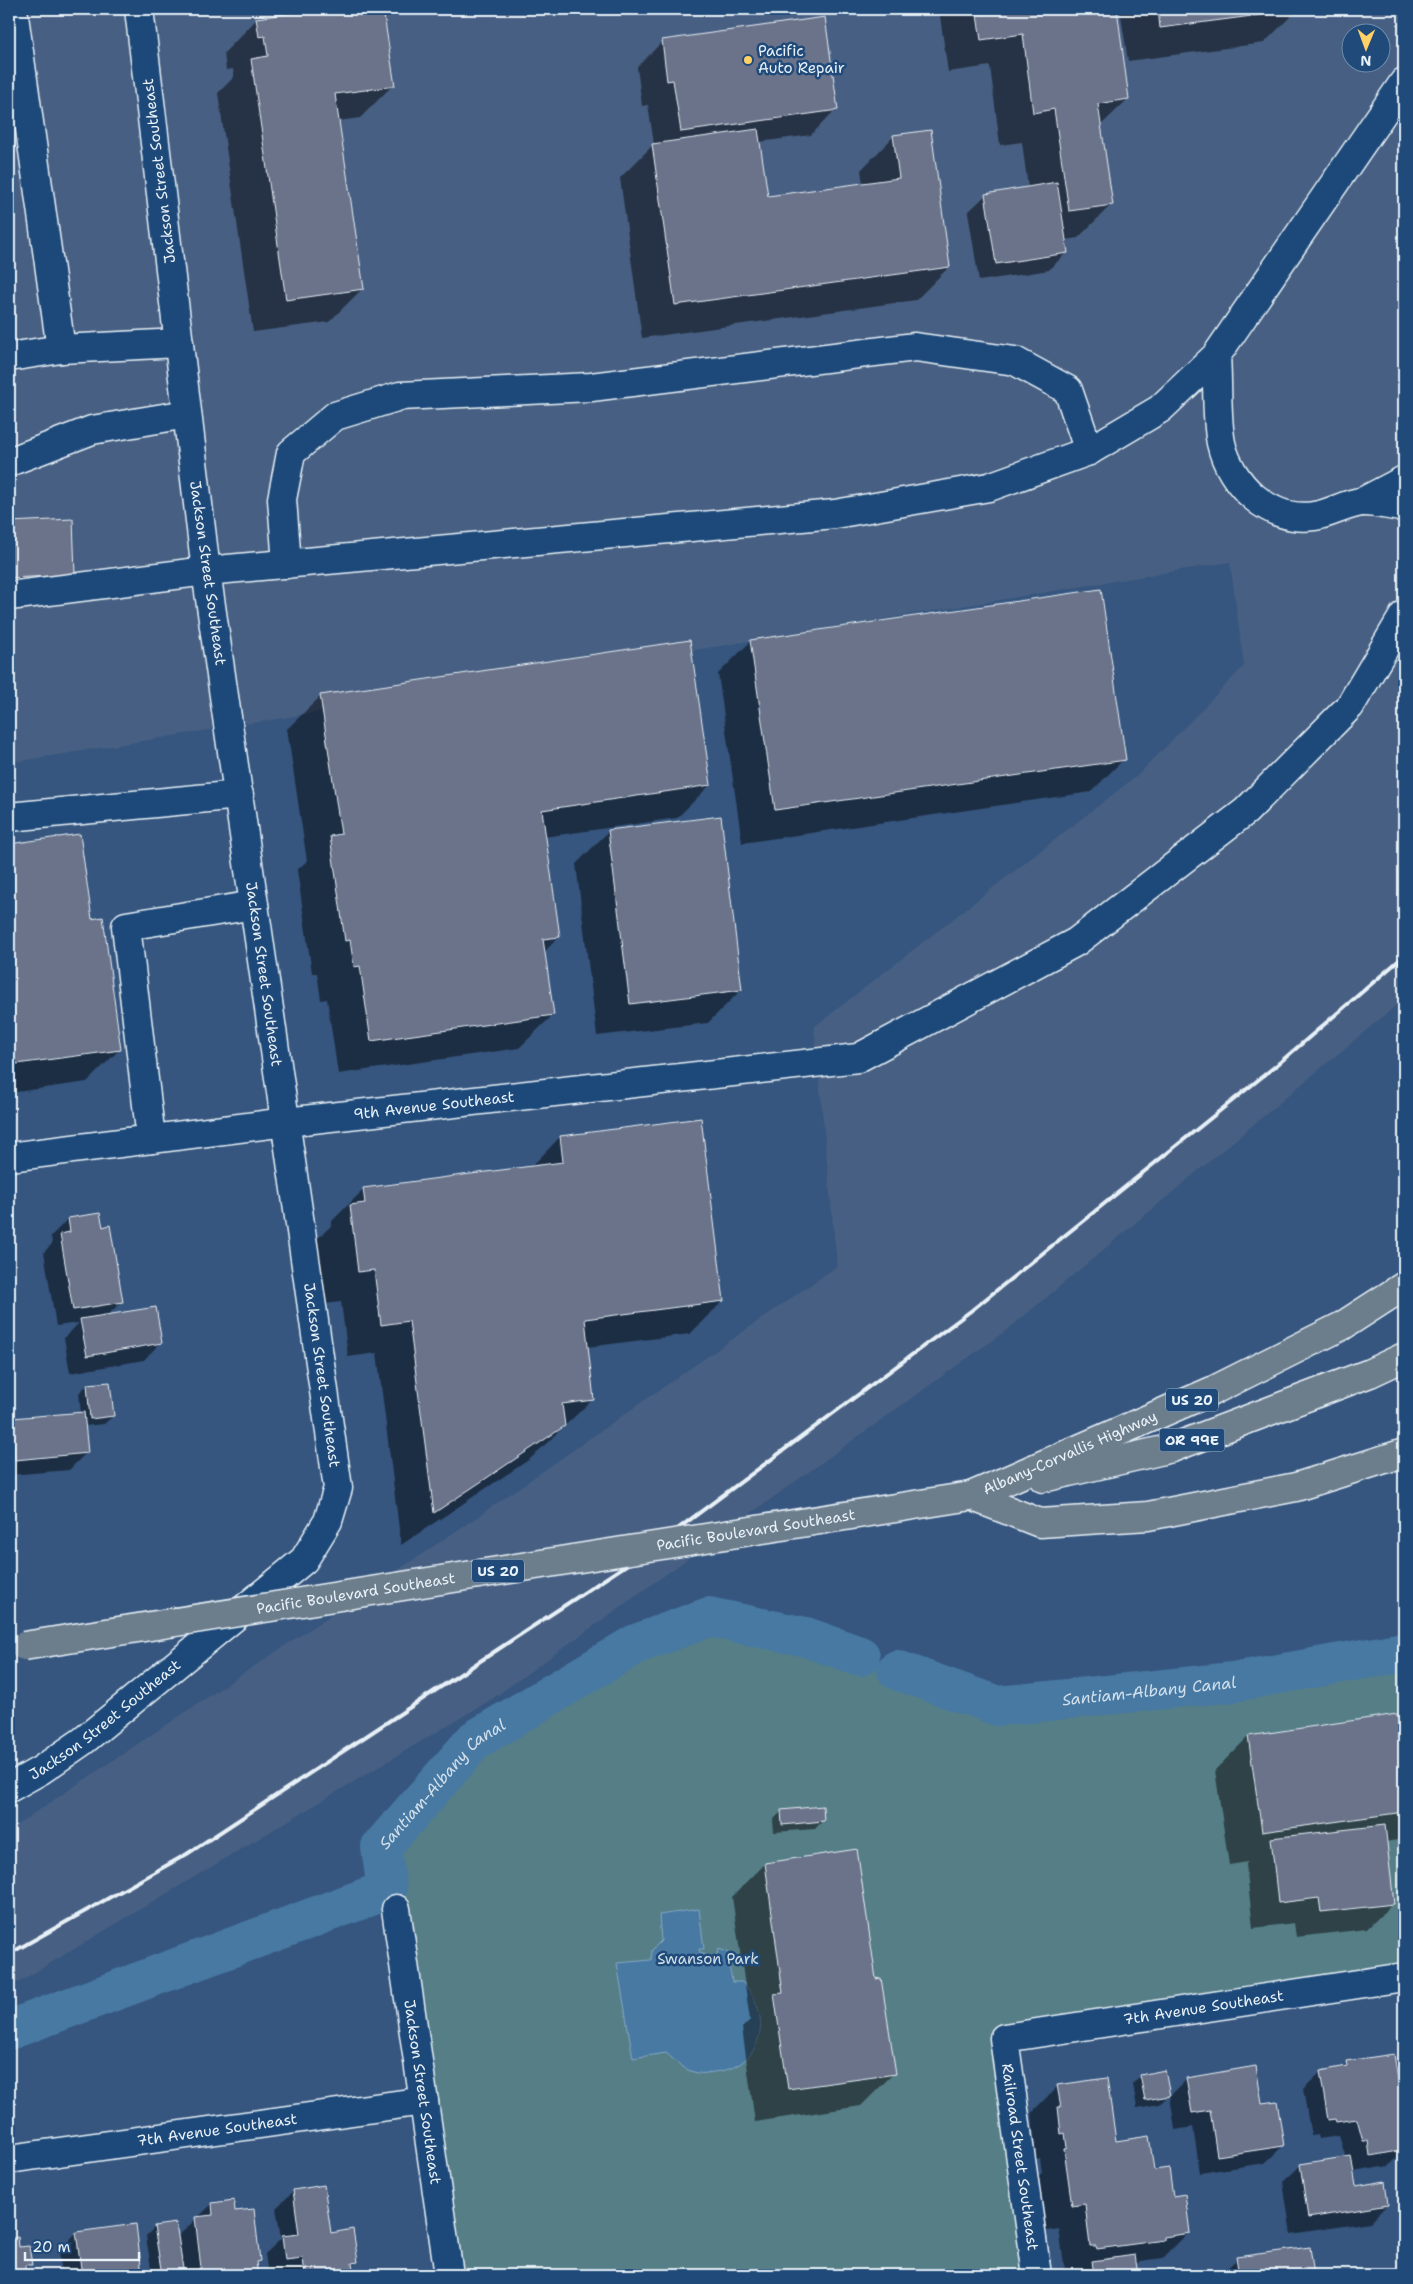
<svg xmlns="http://www.w3.org/2000/svg" width="1413" height="2284" viewBox="0 0 1413 2284" font-family="'Shantell Sans',sans-serif">
<rect width="100%" height="100%" fill="#36567f"/>
<filter id="ink" filterUnits="userSpaceOnUse"><feTurbulence type="fractalNoise" baseFrequency=".02" numOctaves="2"/><feDisplacementMap in="SourceGraphic" scale="10" xChannelSelector="R" yChannelSelector="G"/><feConvolveMatrix kernelMatrix="1 2 1 2 8 2 1 2 1" color-interpolation-filters="sRGB"/></filter>
<g filter="url(#ink)">
<path fill="#465f82" fill-rule="evenodd" d="M 9,9 L 1404,9 L 1404,999 L 1011,1327 L 492,1699 L 9,1988 L 9,1830 L 477,1517 L 837,1266 L 814,1027 L 1139,774 L 1244,666 L 1230,562 L 9,763 ZM 1350,32 L 1380,32 L 1380,62 L 1350,62 Z"/>
<path fill="#557e86" stroke="#9eb8bf" d="M 709,1617 L 806,1637 L 998,1706 L 1233,1682 L 1404,1652 L 1404,1977 L 1004,2038 L 1037,2275 L 446,2275 L 381,1847 L 475,1740 L 636,1644 Z"/>
<path fill="#4679a3" stroke="#87a9c5" d="M 699,1909 L 704,1949 L 699,1949 L 700,1953 L 712,1957 L 717,1955 L 718,1949 L 728,1952 C 727,1965 731,1970 732,1982 L 742,1982 C 775,2015 763,2069 713,2072 C 708,2073 702,2074 698,2073 C 684,2071 676,2061 666,2053 L 633,2058 L 617,1963 L 651,1960 L 652,1950 L 661,1941 L 659,1915 Z"/>
<g fill="#0007">
<path d="M 332,9 L 382,9 L 393,85 L 360,118 L 338,121 L 362,289 L 329,322 L 253,332 L 218,93 L 234,77 L 233,69 L 226,70 L 224,53 L 257,19 Z"/>
<path d="M 939,9 L 1115,9 L 1128,99 L 1100,126 L 1111,205 L 1078,238 L 1065,240 L 1066,253 L 1049,270 L 979,281 L 968,212 L 986,195 L 1028,188 L 1022,142 L 1000,145 L 990,66 L 948,72 Z"/>
<path d="M 1120,9 L 1297,9 L 1297,10 L 1264,43 L 1128,61 Z"/>
<path d="M 662,42 L 836,109 L 811,135 L 759,142 L 767,198 L 863,184 L 861,170 L 894,136 L 949,267 L 916,300 L 642,338 L 620,178 L 654,144 L 648,105 L 642,106 L 637,67 Z"/>
<path d="M 72,520 L 74,574 L 9,594 L 9,523 Z"/>
<path d="M 751,641 L 1124,759 L 1091,792 L 742,843 L 718,674 Z"/>
<path d="M 321,696 L 710,785 L 677,818 L 544,837 L 559,937 L 544,952 L 553,1015 L 519,1048 L 338,1074 L 327,999 L 321,1000 L 317,973 L 312,973 L 297,870 L 307,861 L 287,729 Z"/>
<path d="M 609,831 L 741,990 L 708,1023 L 597,1036 L 576,864 Z"/>
<path d="M 79,835 L 91,920 L 120,1049 L 87,1082 L 9,1093 L 9,845 Z"/>
<path d="M 560,1137 L 723,1301 L 690,1334 L 587,1347 L 593,1399 L 530,1459 L 401,1545 L 377,1353 L 348,1357 L 341,1302 L 325,1304 L 317,1239 L 331,1226 L 331,1222 L 364,1189 L 530,1168 Z"/>
<path d="M 68,1219 L 122,1301 L 107,1316 L 161,1342 L 144,1360 L 70,1373 L 64,1338 L 79,1323 L 56,1326 L 44,1252 L 52,1244 L 51,1236 Z"/>
<path d="M 87,1385 L 113,1416 L 104,1424 L 84,1426 L 86,1453 L 69,1470 L 9,1475 L 9,1423 L 12,1419 L 81,1414 L 79,1393 Z"/>
<path d="M 1404,1714 L 1404,1839 L 1385,1842 L 1392,1904 L 1367,1929 L 1296,1937 L 1294,1923 L 1253,1928 L 1246,1864 L 1248,1862 L 1229,1865 L 1215,1770 L 1248,1737 Z"/>
<path d="M 782,1811 L 823,1820 L 815,1829 L 774,1832 L 773,1820 Z"/>
<path d="M 765,1864 L 875,1981 L 894,2073 L 861,2106 L 755,2122 L 742,2028 L 750,2020 L 732,1897 Z"/>
<path d="M 1404,2055 L 1404,2151 L 1389,2166 L 1353,2172 L 1355,2187 L 1387,2205 L 1370,2222 L 1291,2234 L 1283,2182 L 1301,2165 L 1346,2158 L 1339,2136 L 1319,2139 L 1318,2135 L 1311,2136 L 1303,2089 L 1321,2072 L 1341,2069 L 1347,2063 L 1394,2065 Z"/>
<path d="M 1141,2076 L 1169,2095 L 1160,2104 L 1137,2108 L 1133,2084 Z"/>
<path d="M 1187,2079 L 1261,2105 L 1283,2146 L 1265,2163 L 1200,2173 L 1193,2127 L 1175,2130 L 1170,2096 Z"/>
<path d="M 1058,2086 L 1115,2142 L 1152,2172 L 1172,2197 L 1189,2232 L 1163,2258 L 1141,2261 L 1135,2265 L 1137,2275 L 1085,2275 L 1084,2272 L 1072,2274 L 1071,2271 L 1065,2271 L 1059,2229 L 1047,2231 L 1039,2175 L 1042,2173 L 1040,2158 L 1036,2159 L 1032,2112 Z"/>
<path d="M 294,2191 L 357,2262 L 351,2267 L 353,2275 L 268,2275 L 265,2254 L 281,2239 L 276,2208 Z"/>
<path d="M 212,2204 L 234,2212 L 259,2261 L 255,2264 L 257,2275 L 152,2275 L 146,2236 L 155,2227 L 177,2237 Z"/>
<path d="M 135,2226 L 141,2275 L 62,2275 L 59,2251 L 76,2233 Z"/>
<path d="M 17,2239 L 18,2248 L 30,2264 L 24,2270 L 25,2275 L 9,2275 L 9,2240 Z"/>
<path d="M 1309,2249 L 1312,2275 L 1220,2275 L 1237,2259 Z"/>
</g>
<g fill="none" stroke-linecap="round" stroke-linejoin="round">
<g stroke="#4679a3" stroke-width="40">
<path id="s1" d="M 897,1670 L 998,1706 L 1233,1682 L 1404,1652"/>
<path id="s2" d="M 9,2030 L 387,1890 L 381,1847 L 475,1740 L 636,1644 L 709,1617 L 806,1637 L 860,1656"/>
</g>
</g>
<g fill="#6a738a" stroke="#e8f1f8">
<path d="M 323,9 L 383,9 L 395,86 L 335,94 L 364,289 L 286,300 L 251,59 L 268,56 L 265,36 L 259,37 L 256,18 Z"/>
<path d="M 976,9 L 1117,9 L 1129,99 L 1098,104 L 1113,205 L 1069,211 L 1054,109 L 1033,113 L 1023,34 L 981,40 Z"/>
<path d="M 1158,9 L 1298,9 L 1298,10 L 1160,28 Z"/>
<path d="M 825,17 L 838,110 L 681,132 L 673,80 L 667,81 L 662,40 Z"/>
<path d="M 758,129 L 768,196 L 899,178 L 893,135 L 931,130 L 950,267 L 675,305 L 652,144 Z"/>
<path d="M 1057,182 L 1068,253 L 996,264 L 985,194 Z"/>
<path d="M 73,519 L 75,575 L 9,578 L 9,522 Z"/>
<path d="M 1101,589 L 1126,760 L 775,810 L 750,640 Z"/>
<path d="M 690,640 L 711,785 L 542,810 L 560,937 L 543,939 L 554,1015 L 371,1041 L 360,966 L 354,967 L 350,940 L 345,941 L 330,836 L 341,834 L 320,695 Z"/>
<path d="M 721,816 L 742,990 L 630,1004 L 608,830 Z"/>
<path d="M 80,834 L 92,919 L 103,917 L 121,1050 L 9,1065 L 9,844 Z"/>
<path d="M 701,1118 L 724,1301 L 585,1319 L 594,1400 L 562,1404 L 565,1426 L 434,1513 L 409,1321 L 381,1325 L 374,1270 L 358,1272 L 350,1205 L 365,1203 L 363,1188 L 563,1162 L 560,1136 Z"/>
<path d="M 100,1213 L 103,1227 L 110,1225 L 123,1302 L 73,1310 L 60,1234 L 70,1232 L 68,1218 Z"/>
<path d="M 156,1307 L 162,1343 L 87,1356 L 80,1319 Z"/>
<path d="M 110,1382 L 114,1416 L 90,1419 L 87,1384 Z"/>
<path d="M 84,1412 L 88,1453 L 15,1460 L 12,1418 Z"/>
<path d="M 1404,1713 L 1404,1812 L 1262,1832 L 1248,1736 Z"/>
<path d="M 823,1806 L 824,1821 L 782,1825 L 781,1810 Z"/>
<path d="M 1385,1825 L 1394,1904 L 1321,1912 L 1319,1898 L 1278,1903 L 1271,1838 Z"/>
<path d="M 857,1849 L 876,1979 L 881,1978 L 896,2074 L 788,2089 L 774,1994 L 783,1993 L 765,1863 Z"/>
<path d="M 1394,2054 L 1404,2117 L 1404,2150 L 1370,2156 L 1368,2141 L 1363,2141 L 1357,2119 L 1336,2122 L 1335,2119 L 1328,2120 L 1320,2071 L 1347,2066 L 1346,2061 Z"/>
<path d="M 1256,2066 L 1262,2103 L 1277,2101 L 1284,2146 L 1217,2156 L 1210,2110 L 1192,2113 L 1186,2078 Z"/>
<path d="M 1165,2070 L 1170,2096 L 1145,2100 L 1140,2075 Z"/>
<path d="M 1107,2078 L 1116,2141 L 1149,2136 L 1154,2170 L 1169,2168 L 1173,2196 L 1185,2194 L 1190,2233 L 1164,2237 L 1164,2240 L 1097,2249 L 1096,2246 L 1090,2246 L 1085,2204 L 1072,2206 L 1064,2149 L 1067,2148 L 1065,2133 L 1061,2134 L 1058,2107 L 1061,2107 L 1057,2085 Z"/>
<path d="M 1351,2156 L 1356,2186 L 1385,2181 L 1388,2205 L 1308,2218 L 1300,2164 Z"/>
<path d="M 324,2185 L 331,2233 L 353,2229 L 358,2262 L 352,2263 L 354,2275 L 305,2275 L 303,2258 L 285,2260 L 282,2236 L 299,2234 L 293,2190 Z"/>
<path d="M 234,2200 L 235,2211 L 254,2209 L 260,2261 L 256,2262 L 258,2275 L 200,2275 L 199,2268 L 201,2268 L 195,2217 L 213,2215 L 212,2203 Z"/>
<path d="M 176,2223 L 184,2275 L 162,2275 L 154,2226 Z"/>
<path d="M 136,2224 L 142,2275 L 82,2275 L 76,2232 Z"/>
<path d="M 18,2237 L 19,2247 L 29,2246 L 32,2265 L 25,2265 L 26,2275 L 9,2275 L 9,2239 Z"/>
<path d="M 1310,2247 L 1314,2275 L 1239,2275 L 1236,2257 Z"/>
<path d="M 1135,2255 L 1138,2275 L 1094,2275 L 1092,2261 Z"/>
</g>
<g fill="none" stroke-linecap="round" stroke-linejoin="round">
<defs>
<g id="minor">
<path d="M 13,9 L 61,349 L 179,343"/>
<path d="M 1216,356 C 1218,383 1216,418 1221,443 C 1230,484 1270,523 1314,516 C 1330,514 1345,504 1361,502 C 1374,501 1390,506 1403,507 L 1404,509"/>
<path d="M 9,357 L 61,349"/>
<path d="M 9,462 L 92,430 L 187,414"/>
<path d="M 1362,502 L 1404,480"/>
<path d="M 287,564 L 282,499 L 291,453 L 335,416 L 400,396 L 591,387 L 915,347 L 1015,361 L 1068,390 L 1089,451"/>
<path d="M 9,596 L 206,571 L 835,514 L 989,487 L 1089,451 L 1160,409 L 1216,356 L 1404,82"/>
<path d="M 9,817 L 239,795"/>
<path d="M 151,1139 L 126,926 L 254,905"/>
<path id="s3" d="M 9,1157 L 286,1122 L 858,1058 L 1076,942 L 1246,811 L 1350,706 L 1404,615"/>
<path id="s4" d="M 9,1788 L 41,1770 L 83,1741 L 304,1560 L 328,1521 L 338,1488 L 206,571 L 139,9"/>
<path id="s5" d="M 396,1909 L 449,2275"/>
<path id="s6" d="M 9,2159 L 424,2101"/>
<path id="s7" d="M 1037,2275 L 1004,2038 L 1404,1977"/>
</g>
<g id="highway">
<path d="M 1043,1478 L 1172,1448 L 1370,1373 L 1404,1357"/>
<path id="s8" d="M 971,1496 L 1212,1391 L 1342,1326 L 1404,1286"/>
<path d="M 971,1496 L 1040,1523 L 1148,1516 L 1296,1487 L 1404,1453"/>
</g>
</defs>
<use href="#minor" stroke="#e8f1f8" stroke-width="31"/>
<use href="#highway" stroke="#e8f1f8" stroke-width="31"/>
<use href="#minor" stroke="#1f4a7a" stroke-width="28"/>
<use href="#highway" stroke="#6c7d8c" stroke-width="28"/>
<path stroke="#e8f1f8" stroke-width="4" d="M 9,1954 L 187,1854 L 652,1548 L 972,1310 L 1278,1064 L 1404,956"/>
<defs>
<g id="highway-bridge">
<path id="s9" d="M 24,1646 L 971,1496"/>
</g>
</defs>
<use href="#highway-bridge" stroke="#e8f1f8" stroke-width="31" stroke-linecap="butt"/>
<use href="#highway-bridge" stroke="#6c7d8c" stroke-width="28"/>
</g>
</g>
<circle fill="#ffd166" stroke="#1f4a7a" stroke-width="2" cx="748" cy="60" r="5"/>
<g text-anchor="middle" stroke-width="5" stroke-linejoin="round" paint-order="stroke">
<g fill="#1f4a7a" stroke="#acbfd2" stroke-width="1">
<rect x="1166" y="1388.5" width="52" height="23" rx="4"/>
<rect x="1159.5" y="1428.5" width="65" height="23" rx="4"/>
<rect x="472" y="1559.5" width="52" height="23" rx="4"/>
</g>
<g font-size="14" font-weight="bold" fill="#e8f1f8">
<text x="1192" y="1405">US 20</text>
<text x="1192" y="1445">OR 99E</text>
<text x="498" y="1576">US 20</text>
</g>
<g font-size="15" fill="#e8f1f8" stroke="#1f4a7a" text-anchor="start">
<text x="758" y="56">Pacific<tspan x="758" dy="17">Auto Repair</tspan></text>
</g>
<g font-size="15" fill="#e8f1f8" stroke="#1f4a7a">
<text transform="translate(159 171) rotate(-97)" y="5">Jackson Street Southeast</text>
<text transform="translate(208 573) rotate(82)" y="5">Jackson Street Southeast</text>
<text transform="translate(264 974) rotate(82)" y="5">Jackson Street Southeast</text>
<text dy="5" stroke="none"><textPath href="#s3" startOffset="428">9th Avenue Southeast</textPath></text>
<text transform="translate(322 1375) rotate(82)" y="5">Jackson Street Southeast</text>
<text dy="5" stroke="none"><textPath href="#s8" startOffset="108">Albany-Corvallis Highway</textPath></text>
<text dy="5" stroke="none"><textPath href="#s9" startOffset="741">Pacific Boulevard Southeast</textPath></text>
<text dy="5" stroke="none"><textPath href="#s9" startOffset="336">Pacific Boulevard Southeast</textPath></text>
<text dy="5" stroke="none"><textPath href="#s4" startOffset="118">Jackson Street Southeast</textPath></text>
<text dy="5" stroke="none"><textPath href="#s7" startOffset="441">7th Avenue Southeast</textPath></text>
<text dy="5" stroke="none"><textPath href="#s5" startOffset="185">Jackson Street Southeast</textPath></text>
<text dy="5" stroke="none"><textPath href="#s6" startOffset="210">7th Avenue Southeast</textPath></text>
<text transform="translate(1020 2157) rotate(82)" y="5">Railroad Street Southeast</text>
</g>
<g font-size="15" fill="#d2e0e7" stroke="#1f4a7a">
<text x="708" y="1964">Swanson Park</text>
</g>
<g font-size="16" font-style="italic" fill="#d0dfeb" stroke="#1f4a7a">
<text dy="6" stroke="none"><textPath href="#s1" startOffset="259">Santiam-Albany Canal</textPath></text>
<text dy="6" stroke="none"><textPath href="#s2" startOffset="535">Santiam-Albany Canal</textPath></text>
</g>
</g>
<rect width="1413" height="2284" fill="none" stroke="#1f4a7a" stroke-width="30"/>
<rect x="15" y="15" width="1383" height="2254" fill="none" stroke="#e8f1f8" stroke-width="2" filter="url(#ink)"/>
<g transform="translate(1366 48) rotate(181)"><circle r="24" fill="#1f4a7a" stroke="#6f8dac"/>
<path d="M0-4L9 19L0 12L-9 19Z" fill="#ffd166"/>
<text y="-8" font-size="14" font-weight="bold" text-anchor="middle" fill="#e8f1f8">N</text>
</g>
<path d="M25 2252v8h114v-8" fill="none" stroke="#e8f1f8" stroke-width="2.5"/>
<text x="32" y="2252" font-size="15" fill="#e8f1f8" stroke="#1f4a7a" stroke-width="4" paint-order="stroke">20 m</text>
</svg>
